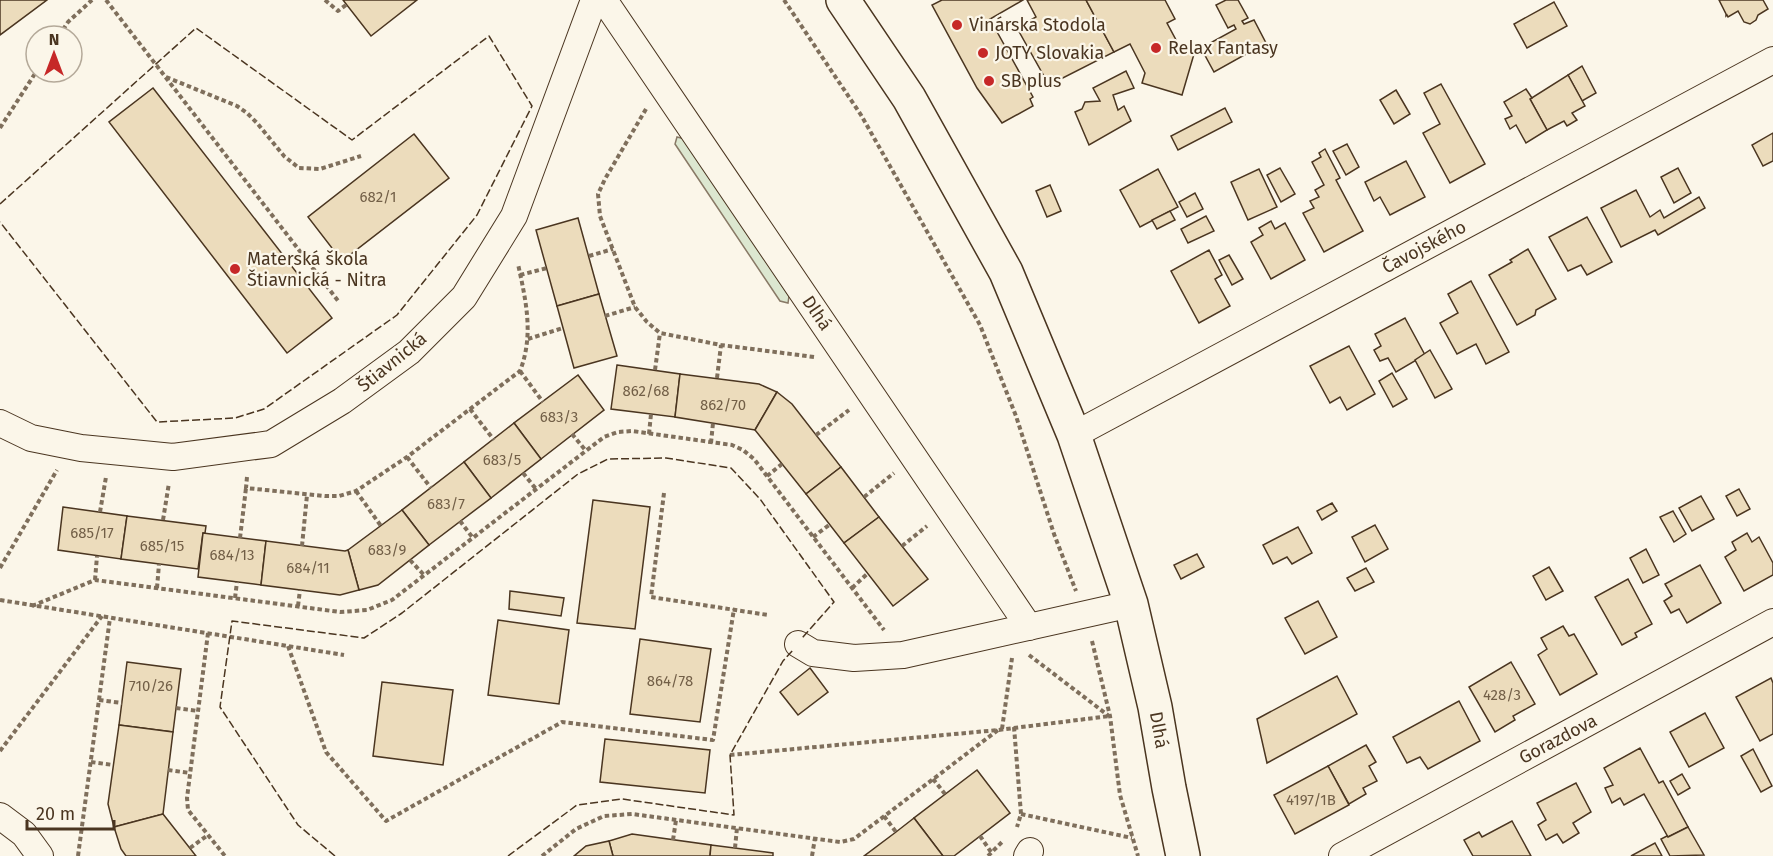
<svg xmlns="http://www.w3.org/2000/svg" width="1773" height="856" viewBox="0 0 1773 856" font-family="'Fira Sans',sans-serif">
<rect width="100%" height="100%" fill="#fbf6e9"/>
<path fill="#dce7d0" stroke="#887966" stroke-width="1.5" d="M 677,137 L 685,139 L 789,296 L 788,303 L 780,301 L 675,144 Z"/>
<g fill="#ecdcbc" stroke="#4a3520" stroke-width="1.5">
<path d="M 0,0 L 47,0 L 0,35 Z"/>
<path d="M 343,0 L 417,0 L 371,36 Z"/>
<path d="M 942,0 L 1023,0 L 990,19 L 1033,97 L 1030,99 L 1033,106 L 1002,123 L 977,88 L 932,5 Z"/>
<path d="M 1027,0 L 1086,0 L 1114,52 L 1049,85 L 1017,28 L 1036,17 Z"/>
<path d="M 1086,0 L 1165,0 L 1175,19 L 1167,23 L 1182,51 L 1194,54 L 1182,95 L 1142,83 L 1145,73 L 1130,44 L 1114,52 Z"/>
<path d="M 1226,0 L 1238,0 L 1248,18 L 1242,21 L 1244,24 L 1254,20 L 1266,43 L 1214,72 L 1201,48 L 1236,29 L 1234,25 L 1228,28 L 1216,5 Z"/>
<path d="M 1719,0 L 1763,0 L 1768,9 L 1758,15 L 1756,20 L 1750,24 L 1744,22 L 1738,11 L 1728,17 L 1727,15 L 1726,16 L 1726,14 Z"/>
<path d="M 1554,2 L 1567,26 L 1527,48 L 1514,24 Z"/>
<path d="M 1582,66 L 1596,93 L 1582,101 L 1568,75 Z"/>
<path d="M 1126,71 L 1134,88 L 1113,95 L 1118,110 L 1124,106 L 1131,121 L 1089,145 L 1075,112 L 1082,109 L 1085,102 L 1100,101 L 1093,88 Z"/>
<path d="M 1568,75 L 1585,106 L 1572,113 L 1577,120 L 1567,126 L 1564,121 L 1547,130 L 1530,99 Z"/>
<path d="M 1441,84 L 1485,164 L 1450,183 L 1423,133 L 1440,124 L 1424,93 Z"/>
<path d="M 153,88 L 332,318 L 287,353 L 109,122 Z"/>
<path d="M 1526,89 L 1532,98 L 1530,99 L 1547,130 L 1526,143 L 1516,125 L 1510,129 L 1505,119 L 1512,116 L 1504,102 Z"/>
<path d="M 1396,90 L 1410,114 L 1394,124 L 1380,100 Z"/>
<path d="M 1225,108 L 1232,122 L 1178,150 L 1171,136 Z"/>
<path d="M 1773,133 L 1773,161 L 1763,166 L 1752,145 Z"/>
<path d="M 414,134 L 449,178 L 342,261 L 308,217 Z"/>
<path d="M 1347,144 L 1359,167 L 1346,175 L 1333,151 Z"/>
<path d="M 1325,149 L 1340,178 L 1336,180 L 1363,231 L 1324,252 L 1303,213 L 1314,208 L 1310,201 L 1319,197 L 1315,190 L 1324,185 L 1312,162 L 1321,157 L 1319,153 Z"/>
<path d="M 1406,161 L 1425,197 L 1390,215 L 1380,197 L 1374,201 L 1365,182 Z"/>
<path d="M 1280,168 L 1295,194 L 1281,202 L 1267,175 Z"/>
<path d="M 1678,168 L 1691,193 L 1674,203 L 1661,177 Z"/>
<path d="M 1158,169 L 1178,207 L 1140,227 L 1120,190 Z"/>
<path d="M 1259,169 L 1277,207 L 1248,220 L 1231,182 Z"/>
<path d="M 1050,185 L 1061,211 L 1047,217 L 1036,191 Z"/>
<path d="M 1636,190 L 1650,217 L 1660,210 L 1664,218 L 1699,197 L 1705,208 L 1658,235 L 1655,230 L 1621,247 L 1601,208 Z"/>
<path d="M 1195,193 L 1203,209 L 1187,217 L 1179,202 Z"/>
<path d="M 1170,211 L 1175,220 L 1157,229 L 1152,220 Z"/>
<path d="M 1206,216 L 1214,231 L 1188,243 L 1181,229 Z"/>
<path d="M 1587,217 L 1612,262 L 1587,275 L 1581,265 L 1568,271 L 1549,237 Z"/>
<path d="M 578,218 L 599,294 L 557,306 L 536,230 Z"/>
<path d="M 1271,221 L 1275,229 L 1285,223 L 1305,260 L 1271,279 L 1251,242 L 1263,235 L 1259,228 Z"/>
<path d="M 1528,249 L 1556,299 L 1536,310 L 1535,315 L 1517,325 L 1489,275 L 1512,262 L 1510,260 Z"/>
<path d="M 1209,250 L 1222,275 L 1215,279 L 1230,306 L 1199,323 L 1171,271 Z"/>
<path d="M 1229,255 L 1243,279 L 1232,285 L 1219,260 Z"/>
<path d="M 1471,281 L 1509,352 L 1486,364 L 1476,344 L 1457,354 L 1440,323 L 1458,313 L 1448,294 Z"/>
<path d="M 599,294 L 617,356 L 574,368 L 557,306 Z"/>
<path d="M 1405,318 L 1425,355 L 1396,372 L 1388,358 L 1380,361 L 1374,350 L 1381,346 L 1375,334 Z"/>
<path d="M 1349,346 L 1375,394 L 1347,410 L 1340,397 L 1330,403 L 1310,366 Z"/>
<path d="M 1430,350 L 1452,389 L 1435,398 L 1415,360 Z"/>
<path d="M 617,365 L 680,374 L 675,417 L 611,409 Z"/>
<path d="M 1392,373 L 1407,399 L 1393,407 L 1379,381 Z"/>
<path d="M 680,374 L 759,384 L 777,392 L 755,430 L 675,417 Z"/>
<path d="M 578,375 L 604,410 L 541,459 L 514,423 Z"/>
<path d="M 777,392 L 792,404 L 841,467 L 806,494 L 755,430 Z"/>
<path d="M 514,423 L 541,459 L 491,498 L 464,462 Z"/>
<path d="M 464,462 L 491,498 L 429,545 L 402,510 Z"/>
<path d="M 841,467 L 879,517 L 844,543 L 806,494 Z"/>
<path d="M 1739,489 L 1750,509 L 1737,516 L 1726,496 Z"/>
<path d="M 1701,496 L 1714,519 L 1692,531 L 1679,508 Z"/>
<path d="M 593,500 L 650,507 L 635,629 L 577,623 Z"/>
<path d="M 1332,503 L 1337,511 L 1322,520 L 1317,511 Z"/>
<path d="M 63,507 L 127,516 L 121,559 L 58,550 Z"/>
<path d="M 402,510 L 429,545 L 378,585 L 359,590 L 348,550 Z"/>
<path d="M 1673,511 L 1686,534 L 1674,542 L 1660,517 Z"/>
<path d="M 127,516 L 206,526 L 205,533 L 203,533 L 198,569 L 121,559 Z"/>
<path d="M 879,517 L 928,579 L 893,606 L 844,543 Z"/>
<path d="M 1375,525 L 1388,549 L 1365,562 L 1352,537 Z"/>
<path d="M 1298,527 L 1312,553 L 1292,564 L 1287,557 L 1273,564 L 1263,545 Z"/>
<path d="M 203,533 L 266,541 L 261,585 L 198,577 Z"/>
<path d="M 1747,533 L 1752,542 L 1759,537 L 1773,563 L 1773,575 L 1744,591 L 1725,557 L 1736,550 L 1732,542 Z"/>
<path d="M 266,541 L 345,551 L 348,550 L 359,590 L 340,595 L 261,585 Z"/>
<path d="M 1646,549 L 1659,575 L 1643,583 L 1630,558 Z"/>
<path d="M 1197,554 L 1204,567 L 1181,579 L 1174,565 Z"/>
<path d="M 1700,565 L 1721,603 L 1687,623 L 1679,609 L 1671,613 L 1664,601 L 1672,596 L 1665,584 Z"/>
<path d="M 1549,567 L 1563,591 L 1546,600 L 1533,576 Z"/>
<path d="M 1366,568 L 1374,582 L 1355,591 L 1347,578 Z"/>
<path d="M 1628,579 L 1652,624 L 1635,633 L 1637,637 L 1622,645 L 1595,597 Z"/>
<path d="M 510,591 L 564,598 L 561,616 L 509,609 Z"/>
<path d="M 1318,601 L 1337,637 L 1305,654 L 1285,618 Z"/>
<path d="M 498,620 L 569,630 L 559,704 L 488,695 Z"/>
<path d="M 1563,626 L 1569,636 L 1574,634 L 1597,674 L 1560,695 L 1538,655 L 1547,649 L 1541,638 Z"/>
<path d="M 640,639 L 711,649 L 700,722 L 630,714 Z"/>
<path d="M 127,662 L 181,669 L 173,732 L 119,725 Z"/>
<path d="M 1511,662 L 1535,704 L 1513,716 L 1515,720 L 1495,732 L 1469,687 Z"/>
<path d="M 810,668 L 828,692 L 798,715 L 780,692 Z"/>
<path d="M 1337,676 L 1357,714 L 1267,763 L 1257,719 Z"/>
<path d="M 1771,678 L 1773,683 L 1773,734 L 1760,741 L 1736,697 Z"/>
<path d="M 382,682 L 453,690 L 443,765 L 373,756 Z"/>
<path d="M 1459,701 L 1480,741 L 1428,769 L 1420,757 L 1407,763 L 1393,737 Z"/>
<path d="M 1705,713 L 1724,748 L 1689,767 L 1670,732 Z"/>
<path d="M 119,725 L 173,732 L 163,814 L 114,827 L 108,804 Z"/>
<path d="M 605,739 L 710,750 L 705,793 L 600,782 Z"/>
<path d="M 1366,745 L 1376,762 L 1369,766 L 1377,781 L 1363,788 L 1366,794 L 1349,804 L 1328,766 Z"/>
<path d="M 1640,748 L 1659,783 L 1663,781 L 1688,827 L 1668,837 L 1644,794 L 1624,805 L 1620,798 L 1612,803 L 1605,788 L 1613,785 L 1604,768 Z"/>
<path d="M 1753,749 L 1772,786 L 1761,792 L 1741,756 Z"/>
<path d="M 1328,766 L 1349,805 L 1295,834 L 1274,795 Z"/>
<path d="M 977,770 L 1010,813 L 954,856 L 943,856 L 914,818 Z"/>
<path d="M 1682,774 L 1690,788 L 1678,795 L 1670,781 Z"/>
<path d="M 1576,783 L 1591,812 L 1573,823 L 1579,833 L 1563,843 L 1557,834 L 1546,840 L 1538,825 L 1546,820 L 1537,803 Z"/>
<path d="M 163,814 L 196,856 L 126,856 L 121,849 L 114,827 Z"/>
<path d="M 914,818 L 943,856 L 864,856 L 896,832 Z"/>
<path d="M 1512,821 L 1531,856 L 1473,856 L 1464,840 L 1479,832 L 1482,837 Z"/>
<path d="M 1688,827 L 1704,855 L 1670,856 L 1661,839 L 1667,836 L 1668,837 Z"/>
<path d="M 632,834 L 711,845 L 710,856 L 613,856 L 609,841 Z"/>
<path d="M 609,841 L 613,856 L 574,856 L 586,846 Z"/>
<path d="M 1655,843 L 1662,856 L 1631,856 Z"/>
<path d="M 711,845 L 773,853 L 773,856 L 710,856 Z"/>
</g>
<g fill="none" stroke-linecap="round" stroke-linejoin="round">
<defs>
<g id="street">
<path d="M 604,0 L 1029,627"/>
<path d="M 0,423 L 31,438 L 81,448 L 173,457 L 271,444 L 342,401 L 409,352 L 464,297 L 514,216 L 594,0"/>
<path d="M 1074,435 L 1773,60"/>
<path d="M 798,644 L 813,653 L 854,658 L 903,655 L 1131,604"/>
<path d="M 0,816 L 24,834 L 40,856"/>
<path d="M 1027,856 L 1030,851"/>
<path d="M 1342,856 L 1773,622"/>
</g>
<path id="secondary" d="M 843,0 L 909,98 L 1006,272 L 1074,435 L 1131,604 L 1155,707 L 1169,788 L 1183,856"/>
</defs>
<use href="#street" stroke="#4a3520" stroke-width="28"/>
<use href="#secondary" stroke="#4a3520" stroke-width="36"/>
<g stroke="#7f6f5c" stroke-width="4" stroke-dasharray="4.5 3" stroke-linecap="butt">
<path d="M 106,0 L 339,302"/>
<path d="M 325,0 L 338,11 L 346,5"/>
<path d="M 784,0 L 861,115 L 980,325 L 1016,416 L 1054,534 L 1076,591"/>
<path d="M 59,36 L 68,22 L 92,0"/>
<path d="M 166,77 L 237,106 L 247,113 L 257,123 L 284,156 L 299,168 L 320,169 L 361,156"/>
<path d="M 646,109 L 605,179 L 598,194 L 600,216 L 635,307 L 647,322 L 660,333 L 721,345 L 814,357"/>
<path d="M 0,128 L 36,72"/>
<path d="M 589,256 L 613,249"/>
<path d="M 520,275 L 547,268"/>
<path d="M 605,316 L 635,307"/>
<path d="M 528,339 L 563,328"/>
<path d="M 655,370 L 660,333"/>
<path d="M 520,371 L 543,402"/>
<path d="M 717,378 L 721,345"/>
<path d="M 470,409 L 494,440"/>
<path d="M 572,434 L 586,451"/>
<path d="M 649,434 L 651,414"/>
<path d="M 816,435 L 849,410"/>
<path d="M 711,443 L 713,423"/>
<path d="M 407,457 L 431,488"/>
<path d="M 523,473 L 536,489"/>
<path d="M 767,476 L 782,464"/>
<path d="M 247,477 L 246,488 L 325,496 L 339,496 L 356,491 L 407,457 L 520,371 C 534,335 526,301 518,264"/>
<path d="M 356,491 L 381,526"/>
<path d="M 664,493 L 651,597 L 768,615"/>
<path d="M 864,497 L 894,473"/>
<path d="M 100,512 L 106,477"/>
<path d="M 163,520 L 169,483"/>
<path d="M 460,521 L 473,538"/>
<path d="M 813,537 L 829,525"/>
<path d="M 240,538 L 246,488"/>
<path d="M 302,546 L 307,495"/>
<path d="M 902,546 L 927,526"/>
<path d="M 410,560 L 424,575"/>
<path d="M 0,568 L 57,470"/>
<path d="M 95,580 L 97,556"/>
<path d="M 157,588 L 159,564"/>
<path d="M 852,588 L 867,574"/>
<path d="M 235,598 L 237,582"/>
<path d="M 0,600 L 344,655"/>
<path d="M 32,606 L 95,580 L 340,612 L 367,610 L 392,600 L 604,437 L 618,432 L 632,431 L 732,445 L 743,450 L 754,459 L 884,630"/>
<path d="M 298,606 L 300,590"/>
<path d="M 208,633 L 187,798 L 188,810 L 225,856"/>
<path d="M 1092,641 L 1110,716 L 1120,795 L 1138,856"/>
<path d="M 288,646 L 326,752 L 386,821 L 562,722 L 713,740 L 734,609"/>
<path d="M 1029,655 L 1109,716"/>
<path d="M 99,700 L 122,703"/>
<path d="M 176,708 L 198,711"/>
<path d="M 1014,727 L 1021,814 L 1017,827"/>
<path d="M 1002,729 L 1012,658"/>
<path d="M 0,751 L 102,616"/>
<path d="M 730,755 L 998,730 L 1110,716"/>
<path d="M 91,762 L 113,765"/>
<path d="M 168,770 L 190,773"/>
<path d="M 933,779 L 945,794"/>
<path d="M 1021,814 L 1132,838"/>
<path d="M 884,816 L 896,832"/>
<path d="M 980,836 L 991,852"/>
<path d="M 673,840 L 676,820"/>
<path d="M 190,848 L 208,835"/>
<path d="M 735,848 L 737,828"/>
<path d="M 78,856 L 110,618"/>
<path d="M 542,856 L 576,829 L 604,816 L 632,814 L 840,842 L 854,839 L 998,730"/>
<path d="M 812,856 L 815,838"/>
<path d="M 988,856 L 1003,841"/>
</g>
<use href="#street" stroke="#fbf6e9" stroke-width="26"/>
<use href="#secondary" stroke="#fbf6e9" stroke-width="33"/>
<g stroke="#4a3520" stroke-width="1.5" stroke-dasharray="8 3" stroke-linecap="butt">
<path d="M 0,204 L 196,28 L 352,140 L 489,36 L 532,106 L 477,215 L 397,315 L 264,409 L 235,418 L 157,422 L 0,222"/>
<path d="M 335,856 L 298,825 L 220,707 L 232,621 L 364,638 L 402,613 L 578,474 L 608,459 L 666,458 L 731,468 L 760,499 L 834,602 L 802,638"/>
<path d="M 508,856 L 577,805 L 622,799 L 734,815 L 730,755 L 783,661 L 793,650"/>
</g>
</g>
<g fill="#c62828" stroke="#fbf6e9" stroke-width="2">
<circle cx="957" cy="25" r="6"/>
<circle cx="1156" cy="48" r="6"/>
<circle cx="983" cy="53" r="6"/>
<circle cx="989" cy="81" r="6"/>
<circle cx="235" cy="269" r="6"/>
</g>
<g text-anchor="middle" stroke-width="4.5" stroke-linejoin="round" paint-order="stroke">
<g font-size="15" fill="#725f47">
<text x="378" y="202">682/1</text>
<text x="646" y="396">862/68</text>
<text x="723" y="410">862/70</text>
<text x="559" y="422">683/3</text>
<text x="502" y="465">683/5</text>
<text x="446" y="509">683/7</text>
<text x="92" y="538">685/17</text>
<text x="162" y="551">685/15</text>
<text x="387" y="555">683/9</text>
<text x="232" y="560">684/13</text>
<text x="308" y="573">684/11</text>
<text x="670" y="686">864/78</text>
<text x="151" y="691">710/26</text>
<text x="1502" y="700">428/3</text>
<text x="1311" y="805">4197/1B</text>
</g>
<g font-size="18" fill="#4a3520" stroke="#fbf6e9" text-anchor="start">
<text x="969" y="31">Vinárska Stodola</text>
<text x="1168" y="54">Relax Fantasy</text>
<text x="995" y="59">JOTY Slovakia</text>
<text x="1001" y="87">SB plus</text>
<text x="247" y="265">Materská škola<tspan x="247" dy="21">Štiavnická - Nitra</tspan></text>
</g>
<g font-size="18" fill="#4a3520" stroke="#fbf6e9">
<text transform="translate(1424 247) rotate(-28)" y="6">Čavojského</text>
<text transform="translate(817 313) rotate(56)" y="6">Dlhá</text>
<text transform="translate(392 362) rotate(-39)" y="6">Štiavnická</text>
<text transform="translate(1159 730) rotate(80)" y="6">Dlhá</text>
<text transform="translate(1558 739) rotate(-28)" y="6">Gorazdova</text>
</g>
</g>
<g transform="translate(54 54)"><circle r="28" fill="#fbf6e9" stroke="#b4a999" stroke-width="1.5"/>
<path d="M0-4.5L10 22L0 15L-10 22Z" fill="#c62828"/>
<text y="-9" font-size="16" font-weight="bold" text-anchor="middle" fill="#4a3520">N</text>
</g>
<path d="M27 820v9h87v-9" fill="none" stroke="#4a3520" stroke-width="3"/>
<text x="36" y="820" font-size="18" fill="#4a3520" stroke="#fbf6e9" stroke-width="4.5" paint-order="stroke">20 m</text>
</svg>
